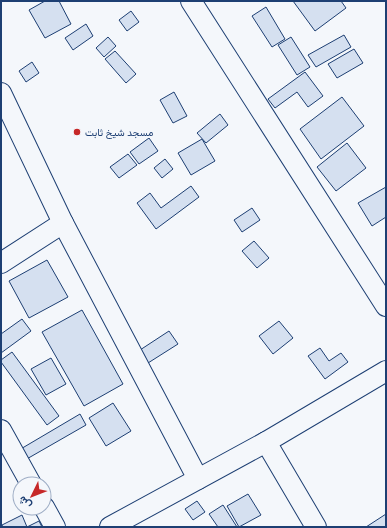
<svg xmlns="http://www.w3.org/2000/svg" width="387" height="528" viewBox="0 0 387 528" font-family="'Noto Sans',Vazirmatn,sans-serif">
<rect width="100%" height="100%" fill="#f4f7fb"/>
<g fill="#d5e0f0" stroke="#1d3f73">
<path d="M 45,1 L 59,1 L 71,24 L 45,38 L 29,10 Z"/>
<path d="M 293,1 L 341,1 L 346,8 L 315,31 Z"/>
<path d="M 266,7 L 285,39 L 272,47 L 252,16 Z"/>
<path d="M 131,11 L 139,22 L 127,31 L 119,20 Z"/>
<path d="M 86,24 L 93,36 L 73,50 L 65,38 Z"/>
<path d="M 344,35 L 351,47 L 316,67 L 308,55 Z"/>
<path d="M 108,37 L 116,46 L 104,57 L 96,48 Z"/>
<path d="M 291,37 L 310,67 L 297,75 L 278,45 Z"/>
<path d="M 354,49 L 363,63 L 337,78 L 328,64 Z"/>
<path d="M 115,51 L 136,74 L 126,83 L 105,59 Z"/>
<path d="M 32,62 L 39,73 L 26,82 L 19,71 Z"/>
<path d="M 305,72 L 323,96 L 308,107 L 297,92 L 275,108 L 268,99 Z"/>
<path d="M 174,92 L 187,116 L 173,123 L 160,100 Z"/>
<path d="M 342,97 L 364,126 L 321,159 L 300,129 Z"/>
<path d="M 220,114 L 228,125 L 206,143 L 197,133 Z"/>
<path d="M 149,138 L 158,151 L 139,164 L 130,152 Z"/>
<path d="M 202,139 L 215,161 L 191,175 L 178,153 Z"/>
<path d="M 347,143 L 366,168 L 336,191 L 317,167 Z"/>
<path d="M 128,154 L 137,165 L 119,178 L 110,167 Z"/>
<path d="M 165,159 L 173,169 L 162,178 L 154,168 Z"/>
<path d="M 191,186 L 199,197 L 156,229 L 137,203 L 150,193 L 161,208 Z"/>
<path d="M 386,187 L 386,217 L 372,226 L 358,203 Z"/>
<path d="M 252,208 L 260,220 L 242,232 L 234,220 Z"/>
<path d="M 254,241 L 269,258 L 257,268 L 242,251 Z"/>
<path d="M 47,260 L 68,297 L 29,318 L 9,281 Z"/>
<path d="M 82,310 L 123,384 L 84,406 L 42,332 Z"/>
<path d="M 22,319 L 31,331 L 1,353 L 1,334 Z"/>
<path d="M 279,321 L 293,338 L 273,354 L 259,336 Z"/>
<path d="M 169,331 L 178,344 L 148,363 L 140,350 Z"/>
<path d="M 320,348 L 329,361 L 341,353 L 348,362 L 325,379 L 308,356 Z"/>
<path d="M 12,352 L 59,416 L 47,425 L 1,362 L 1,360 Z"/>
<path d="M 51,358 L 66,384 L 46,395 L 31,369 Z"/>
<path d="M 113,403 L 131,431 L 106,446 L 89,418 Z"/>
<path d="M 80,414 L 86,425 L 25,460 L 19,450 Z"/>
<path d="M 248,494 L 261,515 L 239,527 L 227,506 Z"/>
<path d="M 197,501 L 205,512 L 193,520 L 185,509 Z"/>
<path d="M 223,505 L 237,527 L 218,527 L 209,514 Z"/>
<path d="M 386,514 L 386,527 L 366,527 Z"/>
<path d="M 22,515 L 27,527 L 39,521 L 42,527 L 3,527 L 2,525 Z"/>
</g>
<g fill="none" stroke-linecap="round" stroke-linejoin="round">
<defs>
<g id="street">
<path d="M 191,1 L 386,306"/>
<path d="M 1,93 L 63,223 L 198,479"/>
<path d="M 1,263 L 63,223"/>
<path d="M 1,430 L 31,484"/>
<path d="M 266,442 L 316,527"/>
<path d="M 44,507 L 55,527"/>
<path d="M 110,527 L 266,442 L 386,371"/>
</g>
</defs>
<use href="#street" stroke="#1d3f73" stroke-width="22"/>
<use href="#street" stroke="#f4f7fb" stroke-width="20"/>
</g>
<circle fill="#c62828" stroke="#f4f7fb" stroke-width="1.5" cx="77" cy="132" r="4"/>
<g text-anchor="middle" stroke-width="3" stroke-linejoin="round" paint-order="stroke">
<g font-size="10" fill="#1d3f73" stroke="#f4f7fb" text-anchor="start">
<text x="85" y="136">مسجد شيخ ثابت</text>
</g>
</g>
<rect width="387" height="528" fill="none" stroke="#1d3f73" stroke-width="4"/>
<g transform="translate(32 496) rotate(227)"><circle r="19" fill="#f4f7fb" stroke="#9eadc5"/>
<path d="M0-3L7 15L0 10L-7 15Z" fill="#c62828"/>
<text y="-6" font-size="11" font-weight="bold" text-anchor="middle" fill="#1d3f73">ش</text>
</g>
</svg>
